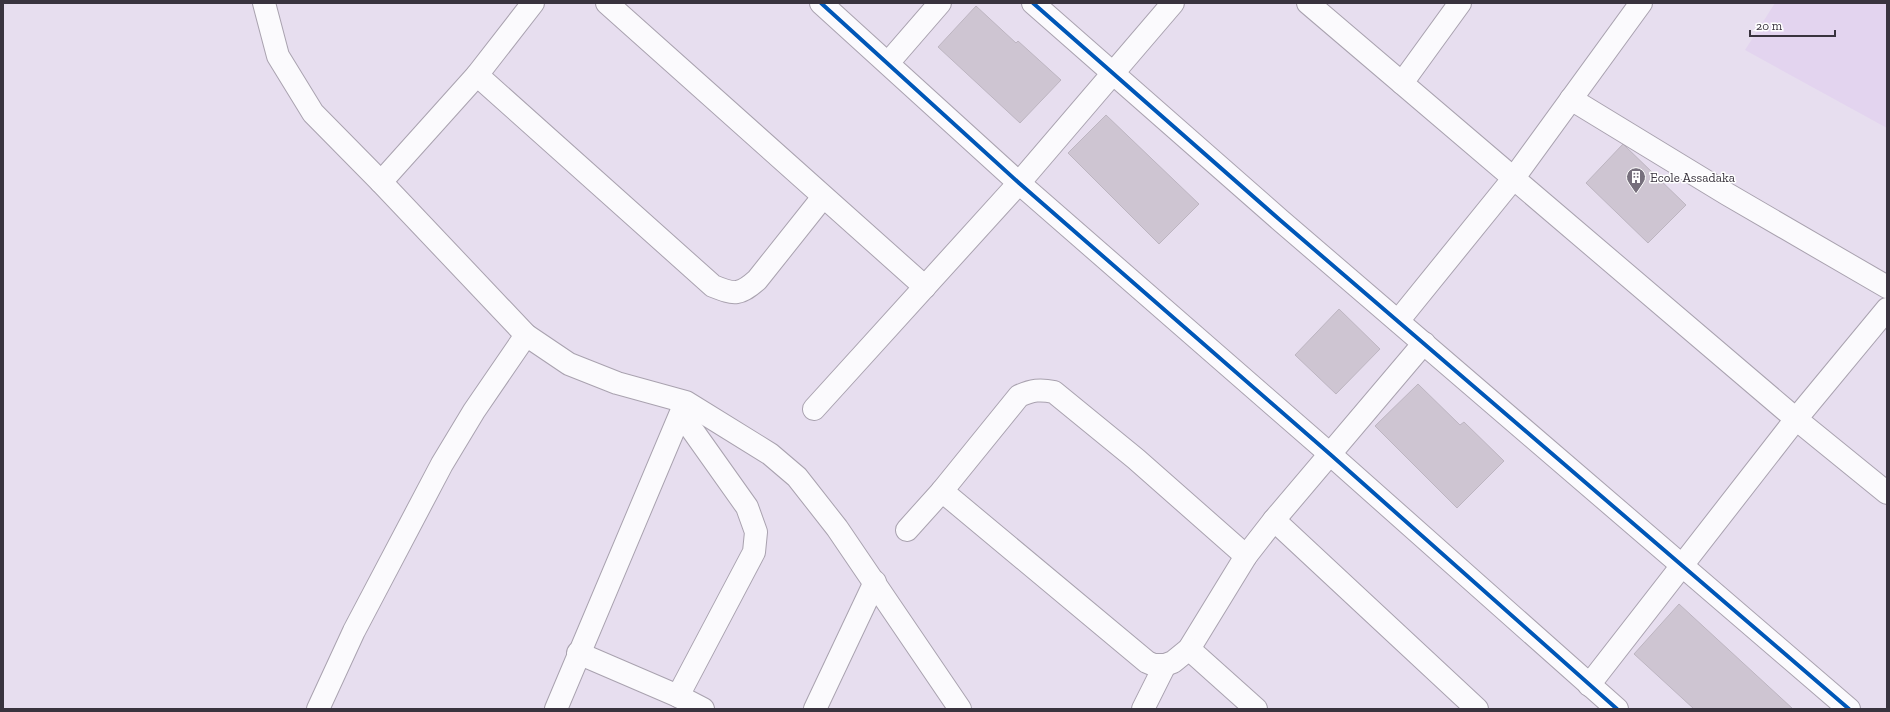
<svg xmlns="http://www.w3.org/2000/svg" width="1890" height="712" viewBox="0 0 1890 712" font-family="'Zilla Slab',serif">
<rect width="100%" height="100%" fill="#e7deef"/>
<path fill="#e3d4ef" d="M 1775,3 L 1887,3 L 1887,128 L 1745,50 Z"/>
<g fill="#cec5d2" stroke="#bdb5c1">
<path d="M 976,6 L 1016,43 L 1018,41 L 1061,80 L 1020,123 L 938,47 Z"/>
<path d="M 1106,115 L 1199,204 L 1159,244 L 1068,153 Z"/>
<path d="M 1623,144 L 1686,205 L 1648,243 L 1586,183 Z"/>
<path d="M 1339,309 L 1380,349 L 1336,394 L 1295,355 Z"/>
<path d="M 1418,384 L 1460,425 L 1464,422 L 1504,461 L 1457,508 L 1375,426 Z"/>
<path d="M 1679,604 L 1793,709 L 1694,709 L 1634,654 Z"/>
</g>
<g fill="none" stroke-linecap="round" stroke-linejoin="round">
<defs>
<g id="minor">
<path d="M 264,3 L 278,56 L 313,113 L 381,182 L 526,335 L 569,364 L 617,383 L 686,402 L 770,454 L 797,477 L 837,528 L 960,709"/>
<path d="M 607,3 L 925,287"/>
<path d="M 821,3 L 1019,183 L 1331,455 L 1617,709"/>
<path d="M 1308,3 L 1796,419 L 1887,493"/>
<path d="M 888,63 L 940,3"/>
<path d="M 477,75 L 713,286 C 735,295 740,295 757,280 L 823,197"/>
<path d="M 1402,83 L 1460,3"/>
<path d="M 1571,99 L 1727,194 L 1887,287"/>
<path d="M 381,182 L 477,75 L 533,3"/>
<path d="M 1398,321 L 1513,179 L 1641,3"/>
<path d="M 814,409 L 1019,183 L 1173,3"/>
<path d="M 681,414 L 747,507 L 756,532 L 754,552 L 678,696 L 703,709"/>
<path d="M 942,491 L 1147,662 L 1154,665 L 1165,665 L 1173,662 L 1189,649 L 1246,556 L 1274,520 L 1424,343"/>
<path d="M 1274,520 L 1477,709"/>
<path d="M 907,530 L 942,491 L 1019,396 C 1032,390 1040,389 1054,392 L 1136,459 L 1246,556"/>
<path d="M 1189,649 L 1256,709"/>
<path d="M 578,653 L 678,696"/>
<path d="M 1589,685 L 1796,419 L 1887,309"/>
<path d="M 318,709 L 354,631 L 442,464 L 474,411 L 526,335"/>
<path d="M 556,709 L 685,403"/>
<path d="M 815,709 L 875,582"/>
<path d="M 1143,709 L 1165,665"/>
</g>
<path id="tertiary" d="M 1033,3 L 1280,220 L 1849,709"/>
</defs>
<use href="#minor" stroke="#a9a2af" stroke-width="24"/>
<use href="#tertiary" stroke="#a9a2af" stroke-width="24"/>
<use href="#minor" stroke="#fbfafd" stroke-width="22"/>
<use href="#tertiary" stroke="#fbfafd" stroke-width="22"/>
<defs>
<g id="cycleway">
<path d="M 821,3 L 1019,183 L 1331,455 L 1617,709"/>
<path d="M 1033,3 L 1280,220 L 1849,709"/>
</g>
</defs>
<use href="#cycleway" stroke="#fff" stroke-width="6"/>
<use href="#cycleway" stroke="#0057b8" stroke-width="4"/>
</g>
<defs>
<symbol id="building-pin" viewBox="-11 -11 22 30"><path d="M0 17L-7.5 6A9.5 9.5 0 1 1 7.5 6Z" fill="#766f7c" stroke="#fff"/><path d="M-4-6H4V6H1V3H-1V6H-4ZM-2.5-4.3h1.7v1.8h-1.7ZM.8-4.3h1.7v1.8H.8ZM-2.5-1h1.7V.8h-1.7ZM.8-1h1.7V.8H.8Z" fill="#fff"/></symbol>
</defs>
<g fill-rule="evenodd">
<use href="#building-pin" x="1625" y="166" width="22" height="30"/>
</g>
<g text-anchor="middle" stroke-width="3" stroke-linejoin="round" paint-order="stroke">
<g font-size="13" fill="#39333e" stroke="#fff" text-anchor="start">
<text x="1650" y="182">Ecole Assadaka</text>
</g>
</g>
<rect width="1890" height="712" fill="none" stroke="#39333e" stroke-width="8"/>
<path d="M1750 30v6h85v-6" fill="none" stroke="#39333e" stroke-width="2"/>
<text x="1756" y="30" font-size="12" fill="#39333e" stroke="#ffffff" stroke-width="3" paint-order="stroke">20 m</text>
</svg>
